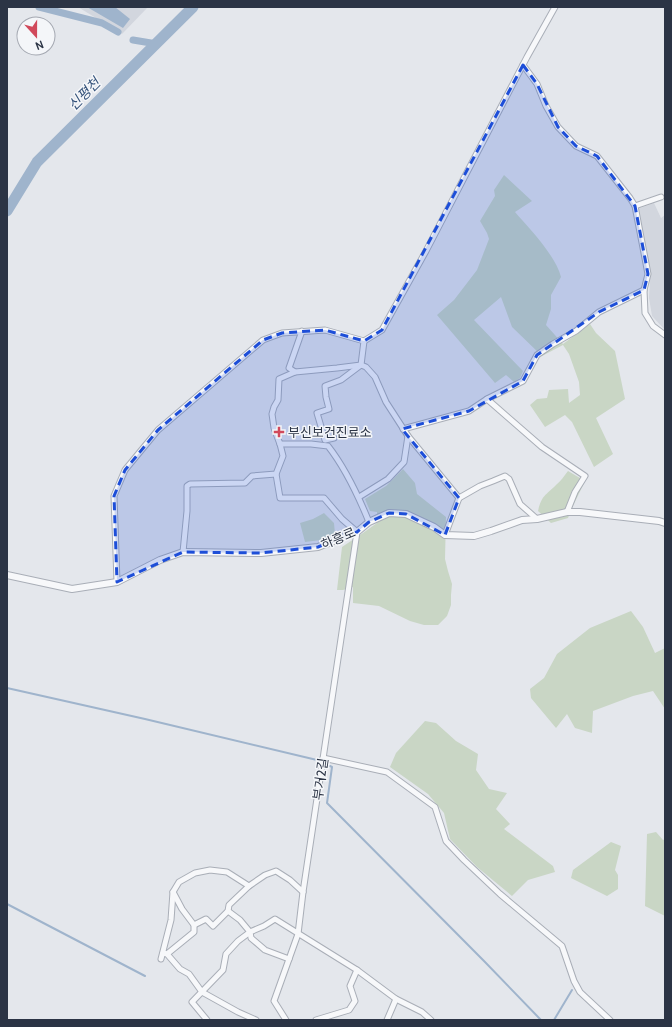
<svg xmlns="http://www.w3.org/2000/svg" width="672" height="1027" viewBox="0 0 672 1027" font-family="Cabin,'Noto Sans KR',sans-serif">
<rect width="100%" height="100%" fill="#e4e7ec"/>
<g fill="#d2d6de">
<path d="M 78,7 L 148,7 L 122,34 Z"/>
<path d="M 654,203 L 661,218 L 665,215 L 665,330 L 652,316 L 649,298 L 650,279 L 638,209 Z"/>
</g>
<g fill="#c9d6c5">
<path d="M 504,175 L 532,201 L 515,212 C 529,228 556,256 561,277 L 551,295 L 551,309 L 546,325 L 563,344 L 590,324 L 596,333 L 615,351 L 625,399 L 596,418 L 613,454 L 594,467 L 572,422 L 565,415 L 545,427 L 530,405 L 537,399 L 547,398 L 549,390 L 568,389 L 569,403 L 580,395 L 579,382 L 569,354 L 563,345 L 542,356 L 512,327 L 501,297 L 474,320 L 523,371 L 520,378 L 514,382 L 506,375 L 495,383 L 437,315 L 454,300 L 477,270 L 489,239 L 487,233 L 480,221 L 495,196 L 494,190 Z"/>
<path d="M 403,469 L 415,483 L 417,494 L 446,517 L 445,559 L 448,571 L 452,584 L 451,595 L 451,605 L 447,616 L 438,625 L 424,625 L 410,621 L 379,606 L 353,603 L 353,587 L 343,590 L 337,590 L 342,547 L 363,533 L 377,523 L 377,512 L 370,511 L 365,499 L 386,486 Z"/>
<path d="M 568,471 L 585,481 L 572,508 L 568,518 L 551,523 L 538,511 C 542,495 545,496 556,485 C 561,481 564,476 568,471 Z"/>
<path d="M 324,513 L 334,523 L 335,534 L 321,540 L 305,542 L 300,523 L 313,519 Z"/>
<path d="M 631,611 L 643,627 L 655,653 L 665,648 L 665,709 L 653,691 L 633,696 L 593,711 L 592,733 L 575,728 L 567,714 L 556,728 L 531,698 L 530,689 L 544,678 L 557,654 L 590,628 Z"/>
<path d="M 425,721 L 436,723 L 456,741 L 478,754 L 476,770 L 489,789 L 507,793 L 496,809 L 510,824 L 504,829 L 553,866 L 555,872 L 528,880 L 512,896 L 477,867 L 450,839 L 444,813 L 428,794 L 390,767 L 396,753 Z"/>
<path d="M 656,832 L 663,840 L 665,839 L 665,916 L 645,906 L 647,834 Z"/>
<path d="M 611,842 L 621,846 L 615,870 L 618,875 L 618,889 L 607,896 L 571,878 L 573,870 Z"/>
</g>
<path fill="#9fb4cc" d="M 87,7 L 115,7 L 130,19 L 123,28 Z"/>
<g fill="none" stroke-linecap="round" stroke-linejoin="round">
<g stroke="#9fb4cc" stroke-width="2">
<path d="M 7,688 L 145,719 L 317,760"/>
<path d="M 330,766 L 332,767 L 327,803 L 484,961 L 541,1020"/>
<path d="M 7,904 L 145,976"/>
<path d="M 554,1020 L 572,990"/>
</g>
<g stroke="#9fb4cc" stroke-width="7">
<path d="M 39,7 L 102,23 L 118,32"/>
<path d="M 133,40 L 157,44"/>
</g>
<path stroke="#9fb4cc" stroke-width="11" d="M 7,211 L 37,162 L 193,7"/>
<defs>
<g id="minor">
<path d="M 523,65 L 537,84 L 546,106 L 558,127 L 576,146 L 597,156 L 630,198 L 635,206 L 648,274 L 644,290 L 645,313 L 653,326 L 665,335"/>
<path d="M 635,206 L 661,197"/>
<path d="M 295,372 L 337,368 L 361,365 L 366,367 L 375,377 L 386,402 L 408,436 L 404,462 L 388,479 L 359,497"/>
<path d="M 487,399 L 523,381 L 537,355 L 553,344 L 576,331 L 599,312 L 644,290"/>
<path d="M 403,429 L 469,411 L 487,399 L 542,447 L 585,476 L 575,492 L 567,512"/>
<path d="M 408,436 L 459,498 L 445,535"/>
<path d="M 334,438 L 325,440 L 317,413 L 329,409 L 326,397 L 325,386 L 341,380 L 361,365 L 364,341"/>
<path d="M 280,444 L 311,444 L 328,446 C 346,469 358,495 369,522"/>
<path d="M 276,474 L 280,498 L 324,498 L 342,519 L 357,532 L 303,892 L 298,934 L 274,1001 L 286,1020"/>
<path d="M 459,498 L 480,486 L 493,481 L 505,476 L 509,479 L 520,504 L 537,519"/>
<path d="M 183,552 L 187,511 L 187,486 L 190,484 L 245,483 L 252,476 L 276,474 L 283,456 L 280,444 L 274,428 L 272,414 L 274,407 L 278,400 L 279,379 L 295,372 L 289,368 L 302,331"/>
<path d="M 117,582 L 114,496 L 125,470 L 158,430 L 263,340 L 282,333 L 325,330 L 364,341 L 382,330 L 426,251 L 527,57 L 555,7"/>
<path d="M 323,758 L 387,772 L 435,807 L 446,841 L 464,860 L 500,894 L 562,946 L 574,981 L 580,992 L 610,1020"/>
<path d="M 228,911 L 240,920 L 250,932 L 251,938 L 265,950 L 289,959"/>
<path d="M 194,925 L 206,919 L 213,926 L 228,911 L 229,905 L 249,886"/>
<path d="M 163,953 L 167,954 L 180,969 L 189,974 L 202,992 L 238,1012 L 256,1020"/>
<path d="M 167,954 L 194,932 L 194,925 L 182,909 L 173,892"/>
<path d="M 161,959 L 171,920 L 173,892 L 179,882 L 195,873 L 210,870 L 227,872 L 249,886 L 265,875 L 276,871 L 290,880 L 303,892"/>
<path d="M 207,1020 L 192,1002 L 223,970 L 226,954 L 238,941 L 250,932 L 264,926 L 275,919 L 357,970 L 396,999 L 422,1012 L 431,1020"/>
<path d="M 316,1020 L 349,1010 L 355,1001 L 350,986 L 357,970"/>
<path d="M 387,1020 L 396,999"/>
</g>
<path id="tertiary" d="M 7,575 L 72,589 L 117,582 L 160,560 L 183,552 L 261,553 L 318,547 L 357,532 L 369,522 L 389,513 L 406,514 L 434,527 L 445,535 L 474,536 L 491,531 L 522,520 L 537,519 L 567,512 L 580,512 L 659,521 L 665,523"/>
</defs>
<use href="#minor" stroke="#a9aeb7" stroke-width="7"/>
<use href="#tertiary" stroke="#a9aeb7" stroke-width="8"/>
<use href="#minor" stroke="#f7f8fa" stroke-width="5"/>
<use href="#tertiary" stroke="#f7f8fa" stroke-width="6"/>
</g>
<path fill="#1d4ed8" fill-opacity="0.2" stroke="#1d4ed8" stroke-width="3" stroke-dasharray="8 5" stroke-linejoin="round" d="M 523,65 L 537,84 L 558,127 L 576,146 L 597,156 L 635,206 L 648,274 L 644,290 L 599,312 L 537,355 L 523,381 L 469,411 L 402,429 L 459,498 L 445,535 L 406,514 L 389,513 L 369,522 L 357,532 L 318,547 L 261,553 L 183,552 L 117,582 L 114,496 L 125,470 L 158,430 L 263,340 L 282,333 L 325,330 L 364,341 L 382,330 Z"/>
<path fill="#d1495b" stroke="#f4f6f9" stroke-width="1.5" d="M277 426h4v4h4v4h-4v4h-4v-4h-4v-4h4z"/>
<g text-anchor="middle" stroke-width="3" stroke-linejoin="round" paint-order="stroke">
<g font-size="13" fill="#2b3445" stroke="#f4f6f9" text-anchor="start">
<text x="288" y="437">부신보건진료소</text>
</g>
<g font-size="13" fill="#2b3445" stroke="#f4f6f9">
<text transform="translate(338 538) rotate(-23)" y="5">하흥로</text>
<text transform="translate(320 779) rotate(-82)" y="5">부거2길</text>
</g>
<g font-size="14" font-style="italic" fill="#34527a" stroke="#f4f6f9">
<text transform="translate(84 94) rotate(-45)" y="5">신평천</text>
</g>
</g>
<rect width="672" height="1027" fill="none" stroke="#2b3445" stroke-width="16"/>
<g transform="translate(36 36) rotate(159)"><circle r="19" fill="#f4f6f9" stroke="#a4a8b1"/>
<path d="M0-3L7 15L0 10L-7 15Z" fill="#d1495b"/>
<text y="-6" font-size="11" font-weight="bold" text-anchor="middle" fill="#2b3445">N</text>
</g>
</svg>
